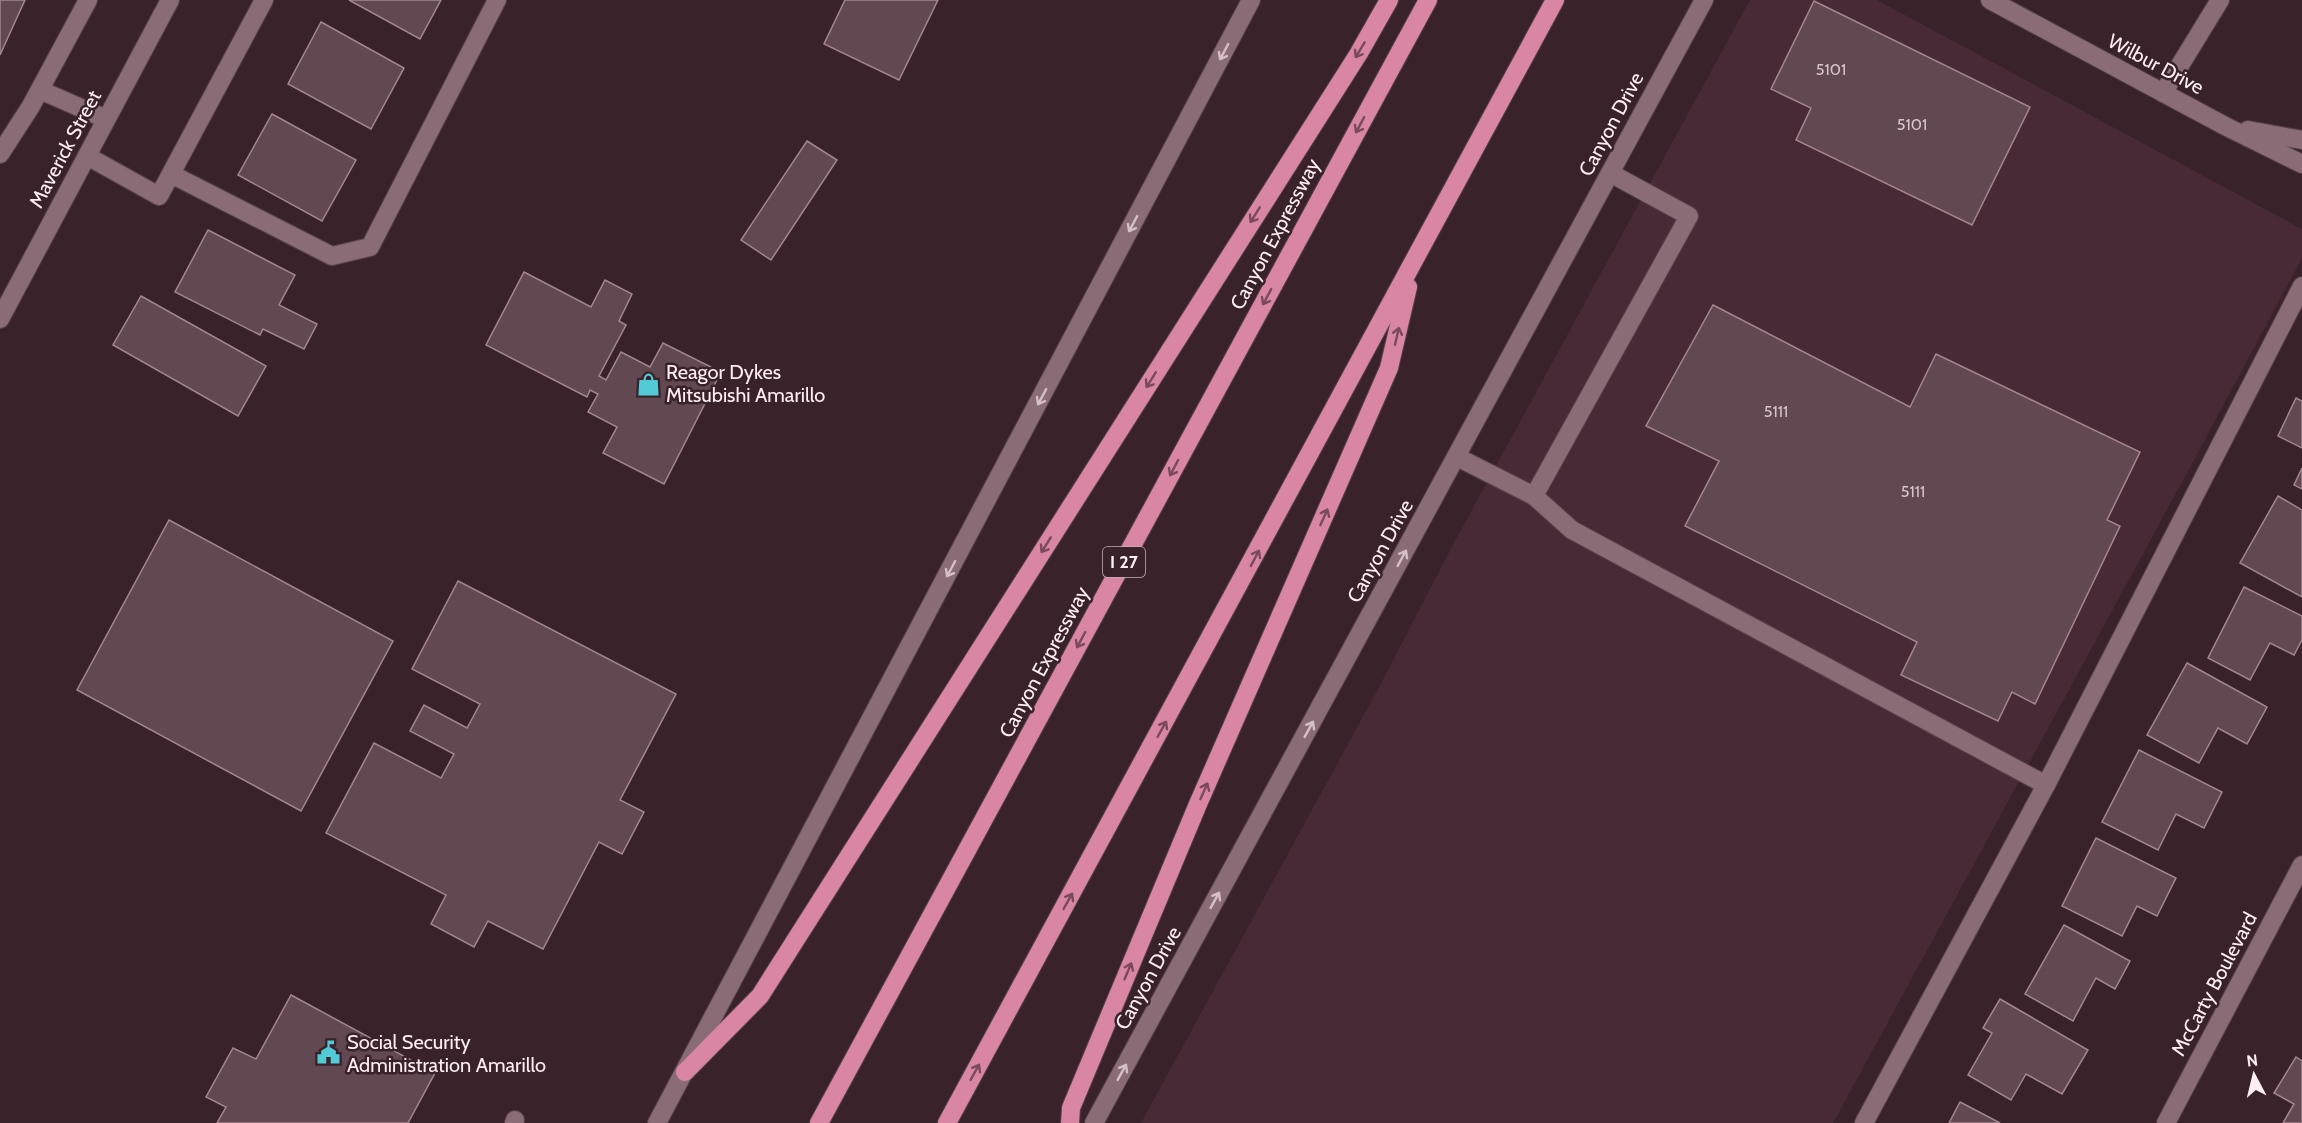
<svg xmlns="http://www.w3.org/2000/svg" width="2302" height="1123" viewBox="0 0 2302 1123" font-family="Cabin,sans-serif">
<rect width="100%" height="100%" fill="#3a222b"/>
<path fill="#482a36" d="M 1750,0 L 1877,0 L 2302,229 L 2302,258 L 2187,473 L 1833,1123 L 1141,1123 L 1377,691 L 1455,541 Z"/>
<g fill="#624851" stroke="#a48690" stroke-width="1.5">
<path d="M 0,0 L 25,0 L 0,55 Z"/>
<path d="M 349,0 L 441,0 L 420,39 Z"/>
<path d="M 845,0 L 938,0 L 899,80 L 824,44 Z"/>
<path d="M 1814,1 L 2030,107 L 1972,225 L 1796,140 L 1811,108 L 1771,89 Z"/>
<path d="M 321,22 L 404,68 L 371,129 L 288,84 Z"/>
<path d="M 272,114 L 356,160 L 322,221 L 238,175 Z"/>
<path d="M 807,141 L 837,160 L 771,260 L 741,240 Z"/>
<path d="M 208,230 L 295,275 L 279,305 L 317,324 L 304,349 L 263,329 L 260,335 L 175,292 Z"/>
<path d="M 524,272 L 591,307 L 605,280 L 632,294 L 619,321 L 626,325 L 599,376 L 606,380 L 621,352 L 650,367 L 663,343 L 721,372 L 664,484 L 603,453 L 617,427 L 588,412 L 598,394 L 590,390 L 587,397 L 486,345 Z"/>
<path d="M 141,296 L 266,366 L 238,416 L 113,345 Z"/>
<path d="M 1713,305 L 1910,407 L 1936,354 L 2140,452 L 2107,520 L 2120,526 L 2035,704 L 2012,692 L 1998,721 L 1901,675 L 1917,642 L 1685,526 L 1719,461 L 1646,426 Z"/>
<path d="M 2296,398 L 2302,401 L 2302,448 L 2278,436 Z"/>
<path d="M 2302,468 L 2302,489 L 2294,485 Z"/>
<path d="M 2278,496 L 2302,510 L 2302,597 L 2240,563 Z"/>
<path d="M 169,520 L 393,641 L 301,811 L 77,690 Z"/>
<path d="M 458,581 L 676,694 L 620,800 L 644,812 L 622,854 L 599,842 L 543,949 L 488,921 L 474,947 L 431,924 L 446,895 L 326,833 L 374,743 L 441,778 L 454,754 L 410,731 L 424,705 L 467,728 L 480,704 L 412,669 Z"/>
<path d="M 2244,587 L 2302,616 L 2302,640 L 2294,655 L 2270,643 L 2250,680 L 2208,658 Z"/>
<path d="M 2187,663 L 2267,707 L 2247,744 L 2218,728 L 2199,763 L 2147,735 Z"/>
<path d="M 2139,750 L 2222,792 L 2204,828 L 2176,814 L 2158,850 L 2102,822 Z"/>
<path d="M 2096,838 L 2176,878 L 2157,916 L 2137,906 L 2122,936 L 2062,906 Z"/>
<path d="M 2064,925 L 2130,961 L 2115,989 L 2096,978 L 2073,1021 L 2025,994 Z"/>
<path d="M 291,995 L 435,1073 L 408,1123 L 217,1123 L 226,1107 L 206,1097 L 233,1048 L 256,1059 Z"/>
<path d="M 2000,999 L 2088,1050 L 2062,1094 L 2026,1074 L 2011,1100 L 1968,1075 L 1992,1033 L 1983,1028 Z"/>
<path d="M 2296,1057 L 2302,1061 L 2302,1123 L 2283,1123 L 2294,1104 L 2274,1093 Z"/>
<path d="M 1960,1102 L 2000,1123 L 1949,1123 Z"/>
</g>
<g fill="none" stroke-linecap="round" stroke-linejoin="round">
<defs>
<g id="service">
<path d="M 40,90 L 106,119"/>
<path d="M 2163,93 L 2220,0"/>
<path d="M 0,154 L 31,106 L 88,0"/>
<path d="M 87,156 L 159,196 L 264,0"/>
<path d="M 171,174 L 332,256 L 370,247 L 497,0"/>
<path d="M 1457,457 L 1534,496 L 1689,216 L 1610,173"/>
<path d="M 1534,496 L 1572,530 L 2046,785"/>
<path d="M 514,1123 L 515,1120"/>
<path d="M 1864,1123 L 2046,785 L 2302,286"/>
</g>
<path id="minor" d="M 0,319 L 170,0"/>
<g id="tertiary">
<path d="M 1990,0 L 2225,126 L 2302,164"/>
<path d="M 2248,130 L 2302,140"/>
</g>
<g id="secondary">
<path d="M 657,1123 L 1251,0"/>
<path d="M 1094,1123 L 1704,0"/>
<path d="M 2166,1123 L 2302,865"/>
</g>
<g id="motorway">
<path d="M 685,1072 L 760,996 L 1359,53 L 1389,0"/>
<path d="M 819,1123 L 1428,0"/>
<path d="M 947,1123 L 1555,0"/>
<path d="M 1070,1123 L 1071,1108 L 1198,804 L 1389,368 L 1408,287"/>
</g>
</defs>
<use href="#service" stroke="#564149" stroke-width="20"/>
<use href="#minor" stroke="#564149" stroke-width="20"/>
<use href="#tertiary" stroke="#564149" stroke-width="20"/>
<use href="#secondary" stroke="#564149" stroke-width="20"/>
<use href="#motorway" stroke="#564149" stroke-width="20"/>
<use href="#service" stroke="#896c76" stroke-width="18"/>
<use href="#minor" stroke="#896c76" stroke-width="18"/>
<use href="#tertiary" stroke="#896c76" stroke-width="18"/>
<use href="#secondary" stroke="#896c76" stroke-width="18"/>
<use href="#motorway" stroke="#d986a5" stroke-width="18"/>
</g>
<defs><path id="oneway-shaft" d="M-6 0H5M1.5-3L5.5 0L1.5 3" fill="none" stroke-width="1.6" stroke-linecap="round" stroke-linejoin="round" transform="scale(1.5)"/></defs>
<g stroke="#7a4a5c">
<use href="#oneway-shaft" transform="translate(1360 50) rotate(121)"/>
<use href="#oneway-shaft" transform="translate(1360 125) rotate(118)"/>
<use href="#oneway-shaft" transform="translate(1255 215) rotate(122)"/>
<use href="#oneway-shaft" transform="translate(1267 297) rotate(118)"/>
<use href="#oneway-shaft" transform="translate(1397 336) rotate(-77)"/>
<use href="#oneway-shaft" transform="translate(1151 380) rotate(122)"/>
<use href="#oneway-shaft" transform="translate(1174 468) rotate(118)"/>
<use href="#oneway-shaft" transform="translate(1324 517) rotate(-66)"/>
<use href="#oneway-shaft" transform="translate(1046 545) rotate(122)"/>
<use href="#oneway-shaft" transform="translate(1255 558) rotate(-62)"/>
<use href="#oneway-shaft" transform="translate(1081 640) rotate(118)"/>
<use href="#oneway-shaft" transform="translate(1162 729) rotate(-61)"/>
<use href="#oneway-shaft" transform="translate(1204 791) rotate(-66)"/>
<use href="#oneway-shaft" transform="translate(1068 901) rotate(-61)"/>
<use href="#oneway-shaft" transform="translate(1128 971) rotate(-67)"/>
<use href="#oneway-shaft" transform="translate(975 1072) rotate(-61)"/>
</g>
<g stroke="#d6c0c7">
<use href="#oneway-shaft" transform="translate(1224 52) rotate(118)"/>
<use href="#oneway-shaft" transform="translate(1133 224) rotate(118)"/>
<use href="#oneway-shaft" transform="translate(1042 397) rotate(118)"/>
<use href="#oneway-shaft" transform="translate(1402 558) rotate(-61)"/>
<use href="#oneway-shaft" transform="translate(951 569) rotate(118)"/>
<use href="#oneway-shaft" transform="translate(1309 729) rotate(-61)"/>
<use href="#oneway-shaft" transform="translate(1215 900) rotate(-61)"/>
<use href="#oneway-shaft" transform="translate(1122 1072) rotate(-61)"/>
</g>
<defs>
<symbol id="shop-bare" viewBox="-9 -9 18 18"><path d="M-5-2.5h2.3a2.7 3.5 0 0 1 5.4 0H5L5.5 6h-11ZM-1.5-2.5h3a1.5 2.3 0 0 0-3 0Z" fill="#52cbd7" stroke="#3a222b" stroke-width="2.5" paint-order="stroke"/></symbol>
<symbol id="civic-bare" viewBox="-9 -9 18 18"><path d="M-.6-6.5H3V-4.5H.6V-3L4-1V1h2V6H-6V1h2V-1L-.6-3ZM-1.2 2.5V6h2.4V2.5Z" fill="#52cbd7" stroke="#3a222b" stroke-width="2.5" paint-order="stroke"/></symbol>
</defs>
<g fill-rule="evenodd">
<use href="#shop-bare" x="632" y="368" width="33" height="33"/>
<use href="#civic-bare" x="312" y="1036" width="33" height="33"/>
</g>
<g text-anchor="middle" stroke-width="5" stroke-linejoin="round" paint-order="stroke">
<g font-size="16" fill="#d8c4ca">
<text x="1831" y="75">5101</text>
<text x="1912" y="130">5101</text>
<text x="1776" y="417">5111</text>
<text x="1913" y="497">5111</text>
</g>
<rect fill="#3a222b" stroke="#c4b1b7" stroke-width="1.5" x="1103" y="547" width="42" height="30" rx="4.5"/>
<g font-size="18" font-weight="bold" fill="#ffeef3">
<text x="1124" y="568">I 27</text>
</g>
<g font-size="20" fill="#ffeef3" stroke="#3a222b">
<text transform="translate(2156 64) rotate(28)" y="7">Wilbur Drive</text>
<text transform="translate(1611 124) rotate(-62)" y="7">Canyon Drive</text>
<text transform="translate(65 149) rotate(-62)" y="7">Maverick Street</text>
<text transform="translate(1275 234) rotate(-62)" y="7">Canyon Expressway</text>
<text transform="translate(1380 551) rotate(-61)" y="7">Canyon Drive</text>
<text transform="translate(1044 662) rotate(-62)" y="7">Canyon Expressway</text>
<text transform="translate(1148 978) rotate(-61)" y="7">Canyon Drive</text>
<text transform="translate(2214 984) rotate(-62)" y="7">McCarty Boulevard</text>
</g>
<g font-size="20" fill="#ffeef3" stroke="#3a222b" text-anchor="start">
<text x="666" y="379">Reagor Dykes<tspan x="666" dy="23">Mitsubishi Amarillo</tspan></text>
<text x="347" y="1049">Social Security<tspan x="347" dy="23">Administration Amarillo</tspan></text>
</g>
</g>
<g transform="translate(2254 1075) rotate(353)" stroke="#3a222b" stroke-width="4.5" paint-order="stroke">
<path d="M0-4.5L10 22L0 15L-10 22Z" fill="#ffeef3"/>
<text y="-9" font-size="16" font-weight="bold" text-anchor="middle" fill="#ffeef3">N</text>
</g>
</svg>
